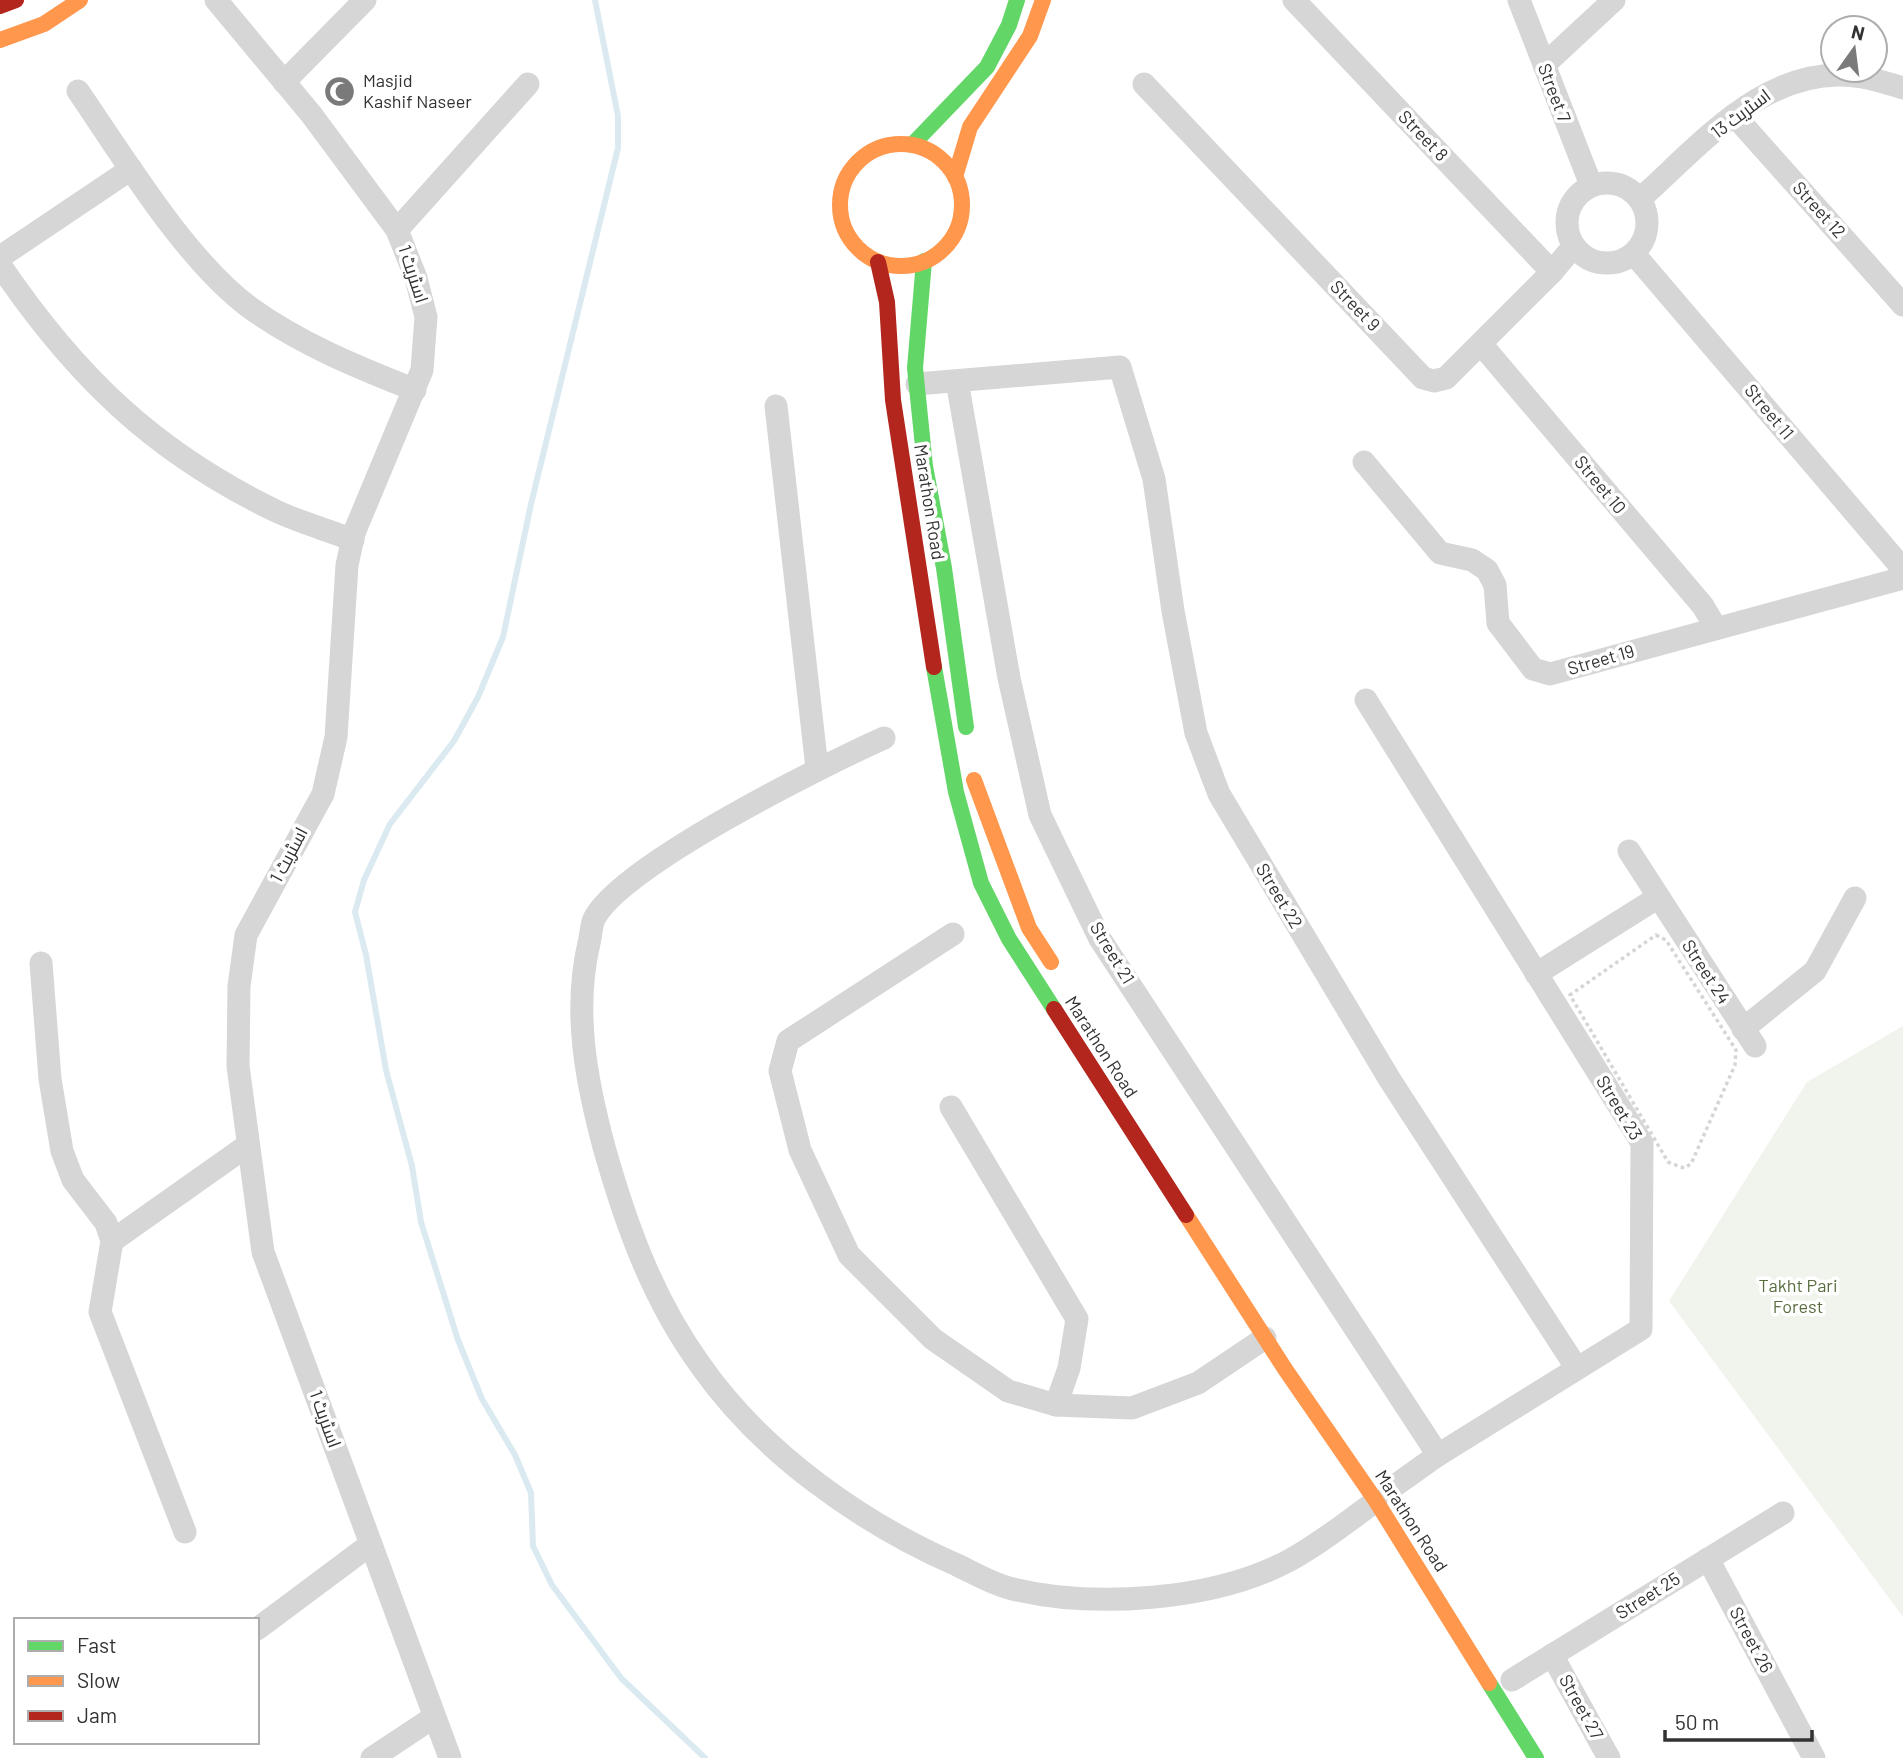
<svg xmlns="http://www.w3.org/2000/svg" width="1903" height="1758" viewBox="0 0 1903 1758" font-family="Barlow,Cairo,sans-serif">
<rect width="100%" height="100%" fill="#fff"/>
<path fill="#f1f4ed" d="M 1903,1026 L 1903,1617 L 1669,1301 L 1807,1082 Z"/>
<g fill="none" stroke-linecap="round" stroke-linejoin="round">
<path stroke="#dbeaf0" stroke-width="6" d="M 595,0 L 618,116 L 618,148 L 531,504 L 503,637 L 478,697 L 454,741 L 390,824 L 364,880 L 355,912 L 366,955 L 386,1070 L 412,1166 L 421,1222 L 458,1340 L 482,1399 L 515,1455 L 531,1493 L 533,1546 L 552,1585 L 621,1678 L 705,1758"/>
<path stroke="#d5d5d5" stroke-width="3.5" stroke-dasharray="3.5 3.5" stroke-linecap="butt" d="M 1656,935 L 1666,940 L 1736,1050 L 1735,1065 L 1691,1164 L 1684,1168 L 1668,1162 L 1570,995 Z"/>
<g stroke="#d6d6d6" stroke-width="23">
<path d="M 216,0 L 311,114 L 397,230 L 416,278 L 426,317 L 422,370 L 354,533 L 347,565 L 336,737 L 323,794 L 246,935 L 239,986 L 238,1066 L 263,1252 L 450,1758"/>
<path d="M 1294,0 L 1552,272"/>
<path d="M 1519,0 L 1591,185"/>
<path d="M 1544,65 L 1614,0"/>
<path d="M 284,82 L 365,0"/>
<path d="M 1144,84 L 1423,378 L 1434,381 L 1446,378 L 1552,272 L 1573,247"/>
<path d="M 78,91 C 124,158 185,259 249,307 C 300,344 357,367 415,390"/>
<path d="M 1734,115 L 1903,305"/>
<circle cx="1607" cy="223" r="40"/>
<path d="M 1640,199 C 1702,144 1769,61 1862,77 C 1875,79 1889,84 1903,88"/>
<path d="M 397,230 L 528,84"/>
<path d="M 1634,254 L 1903,569"/>
<path d="M 0,257 L 131,169"/>
<path d="M 0,265 C 76,377 155,453 278,512 C 302,523 328,530 353,540"/>
<path d="M 1481,344 L 1703,606 L 1716,628"/>
<path d="M 957,381 L 1009,678 L 1040,815 L 1100,939 L 1438,1455"/>
<path d="M 917,384 L 1120,367 L 1154,479 L 1173,611 L 1196,733 L 1219,794 L 1390,1080 L 1576,1367"/>
<path d="M 776,406 L 817,768"/>
<path d="M 1364,462 L 1440,553 L 1472,560 L 1487,570 L 1495,585 L 1498,623 L 1533,669 L 1550,674 L 1903,578"/>
<path d="M 1366,700 L 1642,1143 L 1641,1329 L 1438,1455 L 1393,1487"/>
<path d="M 884,738 C 824,765 620,866 594,919 C 591,926 591,936 589,943 C 573,1011 586,1080 604,1147 C 626,1225 653,1300 701,1366 C 762,1453 861,1523 957,1565 C 974,1573 991,1583 1009,1588 C 1092,1609 1214,1601 1290,1560 C 1320,1544 1348,1521 1376,1501"/>
<path d="M 1629,851 L 1755,1046"/>
<path d="M 953,934 L 788,1041 L 780,1071 L 800,1150 L 849,1255 L 933,1339 L 1008,1391 L 1056,1405 L 1132,1408 L 1198,1383 L 1265,1338"/>
<path d="M 41,963 L 50,1079 L 62,1151 L 73,1180 L 106,1223 L 112,1241 L 100,1312 L 185,1532"/>
<path d="M 1536,974 L 1657,898"/>
<path d="M 1743,1029 L 1815,971 L 1855,898"/>
<path d="M 951,1107 L 1077,1319 L 1069,1368 L 1056,1405"/>
<path d="M 112,1241 L 248,1145"/>
<path d="M 1708,1559 L 1814,1758"/>
<path d="M 257,1629 L 371,1544"/>
<path d="M 1552,1655 L 1609,1758"/>
<path d="M 1512,1680 L 1783,1513"/>
<path d="M 372,1758 L 434,1717"/>
</g>
<g stroke="#63d668" stroke-width="16">
<path d="M 912,145 L 987,67 L 1009,25 L 1017,0"/>
<path d="M 924,261 L 915,368 L 925,466 L 944,568 L 966,727"/>
<path d="M 934,667 L 956,792 L 981,883 L 1009,939 L 1054,1009"/>
<path d="M 1489,1683 L 1536,1758"/>
</g>
<g stroke="#ff974d" stroke-width="16">
<path d="M 0,40 L 44,24 L 80,0"/>
<circle cx="901" cy="205" r="61"/>
<path d="M 955,177 L 970,127 L 1030,36 L 1043,0"/>
<path d="M 974,780 L 1029,928 L 1051,962"/>
<path d="M 1186,1215 L 1285,1369 L 1376,1501 L 1489,1683"/>
</g>
<g stroke="#b3261e" stroke-width="16">
<path d="M 0,6 L 16,0"/>
<path d="M 878,262 L 887,302 L 893,400 L 934,667"/>
<path d="M 1054,1009 L 1186,1215"/>
</g>
</g>
<defs>
<symbol id="mosque-disc" viewBox="-11 -11 22 22"><circle r="9.5" fill="#7a7a7a" stroke="#fff"/><path d="M3.5-4.9A6 6 0 1 0 3.5 4.9A5 5 0 1 1 3.5-4.9Z" fill="#fff"/></symbol>
</defs>
<g fill-rule="evenodd">
<use href="#mosque-disc" x="322" y="74" width="35" height="35"/>
</g>
<g text-anchor="middle" stroke-width="7" stroke-linejoin="round" paint-order="stroke">
<g font-size="18" fill="#323232" stroke="#fff" text-anchor="start">
<text x="363" y="87">Masjid<tspan x="363" dy="21">Kashif Naseer</tspan></text>
</g>
<g font-size="18" fill="#323232" stroke="#fff">
<text transform="translate(1554 93) rotate(69)" y="6">Street 7</text>
<text transform="translate(1741 114) rotate(-37)" y="6">اسٹریٹ 13</text>
<text transform="translate(1423 136) rotate(46)" y="6">Street 8</text>
<text transform="translate(1819 210) rotate(48)" y="6">Street 12</text>
<text transform="translate(413 274) rotate(72)" y="6">اسٹریٹ 1</text>
<text transform="translate(1355 306) rotate(46)" y="6">Street 9</text>
<text transform="translate(1769 412) rotate(50)" y="6">Street 11</text>
<text transform="translate(1600 485) rotate(50)" y="6">Street 10</text>
<text transform="translate(929 502) rotate(81)" y="6">Marathon Road</text>
<text transform="translate(1601 660) rotate(-16)" y="6">Street 19</text>
<text transform="translate(289 855) rotate(-62)" y="6">اسٹریٹ 1</text>
<text transform="translate(1279 896) rotate(59)" y="6">Street 22</text>
<text transform="translate(1112 953) rotate(59)" y="6">Street 21</text>
<text transform="translate(1706 972) rotate(57)" y="6">Street 24</text>
<text transform="translate(1101 1047) rotate(57)" y="6">Marathon Road</text>
<text transform="translate(1619 1108) rotate(59)" y="6">Street 23</text>
<text transform="translate(325 1419) rotate(70)" y="6">اسٹریٹ 1</text>
<text transform="translate(1411 1521) rotate(57)" y="6">Marathon Road</text>
<text transform="translate(1648 1596) rotate(-32)" y="6">Street 25</text>
<text transform="translate(1751 1640) rotate(62)" y="6">Street 26</text>
<text transform="translate(1581 1707) rotate(61)" y="6">Street 27</text>
</g>
<g font-size="18" fill="#596d3f" stroke="#fff">
<text x="1798" y="1292">Takht Pari<tspan x="1798" dy="21">Forest</tspan></text>
</g>
</g>
<rect x="14" y="1618" width="245" height="126" fill="#ffffff" stroke="#adadad" stroke-width="2"/>
<rect x="28" y="1641" width="35" height="10" fill="#63d668" stroke="#adadad" stroke-width="2"/>
<text x="77" y="1653" font-size="21" fill="#323232">Fast</text>
<rect x="28" y="1676" width="35" height="10" fill="#ff974d" stroke="#adadad" stroke-width="2"/>
<text x="77" y="1688" font-size="21" fill="#323232">Slow</text>
<rect x="28" y="1711" width="35" height="10" fill="#b3261e" stroke="#adadad" stroke-width="2"/>
<text x="77" y="1723" font-size="21" fill="#323232">Jam</text>
<g transform="translate(1854 49) rotate(14)"><circle r="33" fill="#ffffff" stroke="#adadad" stroke-width="2"/>
<path d="M0-5L12 26L0 18L-12 26Z" fill="#7a7a7a"/>
<text y="-10" font-size="19" font-weight="bold" text-anchor="middle" fill="#323232">N</text>
</g>
<path d="M1665 1730v10h147v-10" fill="none" stroke="#323232" stroke-width="3.5"/>
<text x="1675" y="1730" font-size="21" fill="#323232" stroke="#ffffff" stroke-width="5" paint-order="stroke">50 m</text>
</svg>
